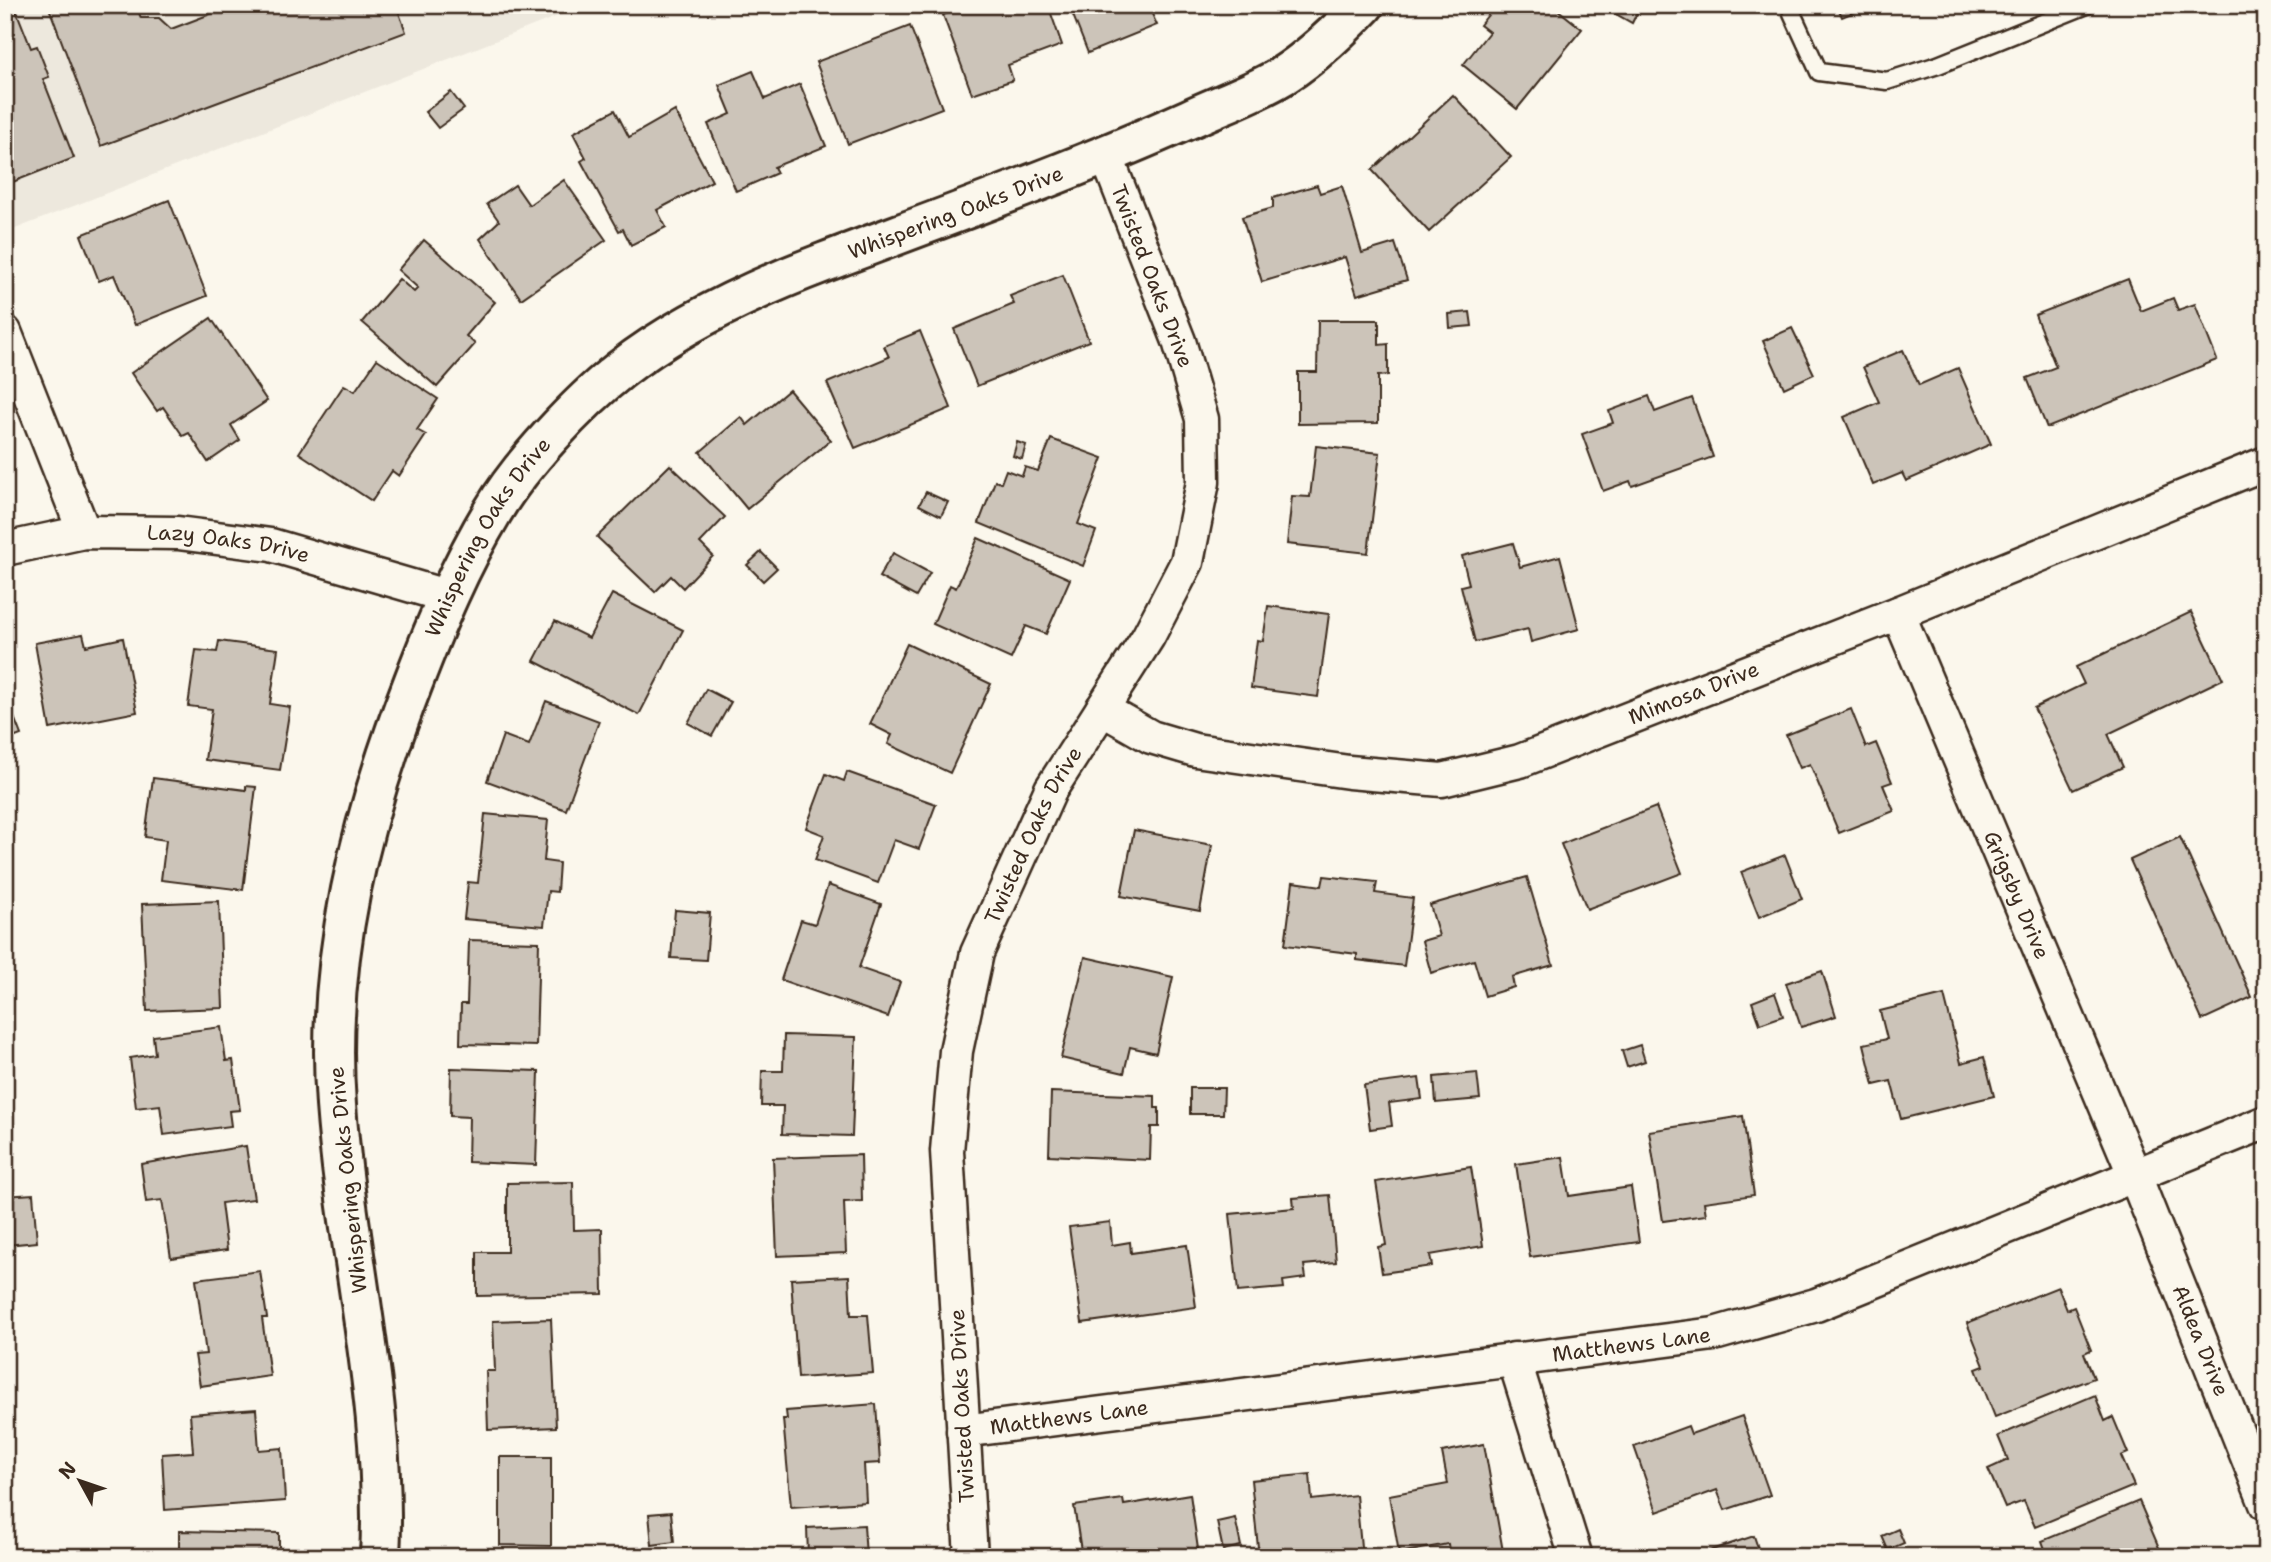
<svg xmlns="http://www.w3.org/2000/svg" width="2271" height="1562" viewBox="0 0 2271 1562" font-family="'Shantell Sans',sans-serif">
<rect width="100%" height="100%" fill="#fbf7ec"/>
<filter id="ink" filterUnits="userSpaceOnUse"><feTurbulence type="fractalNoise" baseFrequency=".0143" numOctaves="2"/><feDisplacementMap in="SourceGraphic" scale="14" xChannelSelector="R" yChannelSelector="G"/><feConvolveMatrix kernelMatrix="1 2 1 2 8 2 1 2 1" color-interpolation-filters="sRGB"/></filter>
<g filter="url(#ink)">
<path fill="#ede8dd" d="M 5,5 L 586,5 L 5,233 Z"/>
<g fill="#ccc4b9" stroke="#3b2a1e" stroke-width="2">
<path d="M 5,5 L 14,5 L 31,48 L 37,46 L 49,77 L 43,79 L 74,158 L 5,185 Z"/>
<path d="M 48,5 L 136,5 L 141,18 L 159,18 L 171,29 L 234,5 L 396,5 L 406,32 L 101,146 Z"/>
<path d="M 969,5 L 1048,5 L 1062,45 L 1008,65 L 1013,80 L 972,94 L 943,15 Z"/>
<path d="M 1069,5 L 1148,5 L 1157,25 L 1088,53 Z"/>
<path d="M 1496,5 L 1552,5 L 1582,29 L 1517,109 L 1463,65 L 1489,32 L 1480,25 Z"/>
<path d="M 1600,5 L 1641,5 L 1632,23 Z"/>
<path d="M 1837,5 L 1871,5 L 1842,17 Z"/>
<path d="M 910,26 L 942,108 L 848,144 L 816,62 Z"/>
<path d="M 753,71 L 765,99 L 800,84 L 826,146 L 774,167 L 777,173 L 736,191 L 708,124 L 731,114 L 719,85 Z"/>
<path d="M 451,92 L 464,109 L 438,128 L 425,112 Z"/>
<path d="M 1453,95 L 1511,157 L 1429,232 L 1372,170 Z"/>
<path d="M 615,110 L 629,137 L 675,111 L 712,181 L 657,210 L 666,227 L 631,245 L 623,229 L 619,231 L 581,161 L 586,158 L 573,133 Z"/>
<path d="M 564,180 L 606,240 L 521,299 L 480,239 L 499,221 L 487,204 L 515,185 L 529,205 Z"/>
<path d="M 1317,185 L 1320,193 L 1342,186 L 1362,253 L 1395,243 L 1407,280 L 1357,295 L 1345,257 L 1262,282 L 1242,217 L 1273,208 L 1273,198 Z"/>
<path d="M 169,200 L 207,296 L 135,325 L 114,275 L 99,281 L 81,235 Z"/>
<path d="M 424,240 L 495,302 L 466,336 L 475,344 L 437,387 L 362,322 L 399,279 L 414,292 L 418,288 L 398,270 Z"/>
<path d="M 1063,275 L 1089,341 L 977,386 L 954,329 L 1014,304 L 1010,296 Z"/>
<path d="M 2128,279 L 2141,311 L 2173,298 L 2178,310 L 2195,304 L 2217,360 L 2047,428 L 2027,378 L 2056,367 L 2035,315 Z"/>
<path d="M 1470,312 L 1472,326 L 1450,328 L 1449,314 Z"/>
<path d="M 211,318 L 267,401 L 231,425 L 240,440 L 208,462 L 189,433 L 183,436 L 163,407 L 157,411 L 131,373 Z"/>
<path d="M 1318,320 L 1379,320 L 1379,345 L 1388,344 L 1388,375 L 1378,376 L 1378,423 L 1298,424 L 1298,372 L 1317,372 Z"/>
<path d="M 1792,328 L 1814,374 L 1784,388 L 1763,341 Z"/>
<path d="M 920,331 L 951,408 L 855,448 L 827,383 L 889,357 L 884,346 Z"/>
<path d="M 1903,350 L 1919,385 L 1958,368 L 1991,444 L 1906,481 L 1902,473 L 1873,485 L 1844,417 L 1879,402 L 1863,367 Z"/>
<path d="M 377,359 L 438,399 L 417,430 L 426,435 L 399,476 L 392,471 L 372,501 L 299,453 L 344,385 L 355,391 Z"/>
<path d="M 789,390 L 831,440 L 747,509 L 700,452 L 741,417 L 747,425 Z"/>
<path d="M 1649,396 L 1655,412 L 1692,398 L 1713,457 L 1632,486 L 1630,481 L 1603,491 L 1582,434 L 1613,423 L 1609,411 Z"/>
<path d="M 1051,439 L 1103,458 L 1078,524 L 1096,531 L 1083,566 L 979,523 L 995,481 L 1001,483 L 1006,470 L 1022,476 L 1025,467 L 1038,471 Z"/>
<path d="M 1017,442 L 1026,445 L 1022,459 L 1013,456 Z"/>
<path d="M 1316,446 L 1380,453 L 1368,553 L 1287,544 L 1292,496 L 1310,497 Z"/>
<path d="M 670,465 L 725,517 L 700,543 L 713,556 L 683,588 L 671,576 L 655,592 L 597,537 Z"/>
<path d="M 926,492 L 948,502 L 941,516 L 919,505 Z"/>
<path d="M 978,538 L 1070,579 L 1046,634 L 1026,626 L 1011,659 L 933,624 L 950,585 L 956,588 Z"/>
<path d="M 1513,543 L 1520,567 L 1560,556 L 1579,629 L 1531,642 L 1528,629 L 1475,642 L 1461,586 L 1469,584 L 1462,556 Z"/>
<path d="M 761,552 L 777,568 L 763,581 L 747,565 Z"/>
<path d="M 893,553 L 930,573 L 916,597 L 879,577 Z"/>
<path d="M 612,594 L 683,630 L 639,715 L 534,661 L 555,621 L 589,638 Z"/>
<path d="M 1268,606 L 1329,614 L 1318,697 L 1251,688 L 1257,640 L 1263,641 Z"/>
<path d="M 2191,612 L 2223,679 L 2108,734 L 2123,767 L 2073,790 L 2034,708 L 2084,684 L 2076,667 Z"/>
<path d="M 83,634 L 86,646 L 123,638 L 137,712 L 50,729 L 35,643 Z"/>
<path d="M 219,641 L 278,649 L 270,704 L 290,707 L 280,770 L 205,760 L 212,709 L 188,706 L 196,650 L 217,652 Z"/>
<path d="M 907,644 L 991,684 L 950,773 L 888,744 L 892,735 L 870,724 Z"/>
<path d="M 706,689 L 731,702 L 712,736 L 688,723 Z"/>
<path d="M 5,694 L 21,735 L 5,741 Z"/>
<path d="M 546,701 L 599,721 L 566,810 L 487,781 L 503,735 L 529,745 Z"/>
<path d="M 1851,709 L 1866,747 L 1876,743 L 1892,782 L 1883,785 L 1894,811 L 1839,833 L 1810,764 L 1800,768 L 1786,735 Z"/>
<path d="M 847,772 L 936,804 L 919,849 L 894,840 L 878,883 L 815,860 L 824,835 L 806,828 L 826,774 L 844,781 Z"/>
<path d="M 153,778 L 246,790 L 246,786 L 256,787 L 243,890 L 161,880 L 166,840 L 145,837 Z"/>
<path d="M 1656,807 L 1682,873 L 1587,909 L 1561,844 Z"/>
<path d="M 485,814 L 548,820 L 544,861 L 559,863 L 557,892 L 548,891 L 544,926 L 464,919 L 468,882 L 478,883 Z"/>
<path d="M 1134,830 L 1212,845 L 1200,911 L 1121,896 Z"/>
<path d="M 2180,837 L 2252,997 L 2202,1020 L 2130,860 Z"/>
<path d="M 1785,855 L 1802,899 L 1759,917 L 1741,872 Z"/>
<path d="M 1324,876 L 1377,882 L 1375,893 L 1413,898 L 1404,966 L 1357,960 L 1357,954 L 1285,945 L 1293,882 L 1322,886 Z"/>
<path d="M 1527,877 L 1553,965 L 1512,977 L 1514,987 L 1485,996 L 1474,960 L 1431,973 L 1422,941 L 1439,936 L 1430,905 Z"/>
<path d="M 828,885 L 881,904 L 859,968 L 900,982 L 888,1017 L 781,980 L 801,920 L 815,924 Z"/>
<path d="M 219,901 L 223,1008 L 147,1011 L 142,904 Z"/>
<path d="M 675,910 L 710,913 L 706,960 L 671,958 Z"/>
<path d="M 469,940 L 539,942 L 536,1046 L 460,1044 L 461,1004 L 467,1004 Z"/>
<path d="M 1085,957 L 1173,977 L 1156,1053 L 1130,1047 L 1124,1073 L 1061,1058 Z"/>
<path d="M 1822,971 L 1836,1016 L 1801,1027 L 1786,983 Z"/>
<path d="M 1775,993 L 1783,1016 L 1760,1024 L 1752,1002 Z"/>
<path d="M 1944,995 L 1961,1063 L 1984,1057 L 1994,1096 L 1901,1119 L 1891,1081 L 1874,1085 L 1864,1044 L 1887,1039 L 1880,1011 Z"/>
<path d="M 221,1027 L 226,1061 L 233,1060 L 240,1110 L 229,1111 L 231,1126 L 164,1135 L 160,1105 L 136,1108 L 130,1058 L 155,1054 L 153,1036 Z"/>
<path d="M 784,1035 L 856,1037 L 852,1136 L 782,1134 L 783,1106 L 761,1106 L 762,1071 L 783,1071 Z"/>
<path d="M 1640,1045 L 1645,1061 L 1627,1067 L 1622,1051 Z"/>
<path d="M 451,1068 L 539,1071 L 536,1165 L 468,1162 L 469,1117 L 450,1116 Z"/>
<path d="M 1477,1073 L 1480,1099 L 1436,1103 L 1434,1077 Z"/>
<path d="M 1419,1078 L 1422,1099 L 1389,1103 L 1392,1126 L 1370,1129 L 1364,1085 Z"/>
<path d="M 1190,1088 L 1224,1088 L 1223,1114 L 1190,1114 Z"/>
<path d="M 1051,1092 L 1155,1096 L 1155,1108 L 1159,1108 L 1159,1127 L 1151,1127 L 1150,1160 L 1049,1155 Z"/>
<path d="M 1743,1116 L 1754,1195 L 1704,1202 L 1706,1215 L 1663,1221 L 1649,1131 Z"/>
<path d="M 246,1146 L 254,1199 L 221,1203 L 227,1250 L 171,1258 L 162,1200 L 146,1202 L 141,1164 Z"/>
<path d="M 861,1155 L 862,1201 L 844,1202 L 846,1253 L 777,1256 L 773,1158 Z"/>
<path d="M 1563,1157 L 1569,1196 L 1631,1187 L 1639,1242 L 1530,1257 L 1516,1164 Z"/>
<path d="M 1471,1167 L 1483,1246 L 1430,1255 L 1432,1266 L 1382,1273 L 1378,1247 L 1386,1245 L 1376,1182 Z"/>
<path d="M 573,1182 L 574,1230 L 602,1229 L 603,1294 L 477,1296 L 477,1252 L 507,1252 L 507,1183 Z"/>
<path d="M 33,1194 L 37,1242 L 6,1245 L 10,1299 L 5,1300 L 5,1196 Z"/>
<path d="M 1330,1195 L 1336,1262 L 1304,1265 L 1306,1278 L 1283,1281 L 1284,1288 L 1238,1292 L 1230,1214 L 1294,1208 L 1293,1198 Z"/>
<path d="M 1110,1222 L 1112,1245 L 1130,1242 L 1131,1253 L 1187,1245 L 1196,1307 L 1082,1323 L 1069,1227 Z"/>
<path d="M 260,1271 L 267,1318 L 262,1318 L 270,1376 L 200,1386 L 195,1355 L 206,1354 L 196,1279 Z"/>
<path d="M 849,1276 L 851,1315 L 868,1315 L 873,1373 L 798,1378 L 791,1279 Z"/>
<path d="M 2058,1287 L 2067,1310 L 2074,1307 L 2091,1350 L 2084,1353 L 2094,1378 L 1995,1417 L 1976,1369 L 1984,1366 L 1967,1323 Z"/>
<path d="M 551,1319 L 556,1427 L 488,1430 L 486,1371 L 495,1371 L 493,1321 Z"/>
<path d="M 2095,1395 L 2105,1421 L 2113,1417 L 2128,1453 L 2121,1456 L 2134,1486 L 2035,1527 L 2024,1501 L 2005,1508 L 1988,1469 L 2008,1460 L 1998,1436 Z"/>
<path d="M 876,1404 L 880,1463 L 864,1464 L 866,1502 L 791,1507 L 783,1419 L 787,1419 L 786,1411 Z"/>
<path d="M 256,1409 L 259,1450 L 282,1448 L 285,1501 L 165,1510 L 162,1454 L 193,1452 L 190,1414 Z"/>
<path d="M 1742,1416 L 1770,1495 L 1725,1510 L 1717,1490 L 1657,1512 L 1634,1446 L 1688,1426 L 1691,1434 Z"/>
<path d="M 1484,1444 L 1504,1557 L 1450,1557 L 1448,1544 L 1399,1553 L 1389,1495 L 1448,1484 L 1442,1452 Z"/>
<path d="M 500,1457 L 551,1457 L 551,1546 L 500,1545 Z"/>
<path d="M 1310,1474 L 1312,1500 L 1356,1495 L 1362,1557 L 1259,1557 L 1251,1480 Z"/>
<path d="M 5,1487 L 13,1492 L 5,1503 Z"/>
<path d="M 1190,1494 L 1198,1549 L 1159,1557 L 1082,1557 L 1074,1506 L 1123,1499 L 1124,1505 Z"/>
<path d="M 2139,1501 L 2163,1557 L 2048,1557 L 2042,1541 Z"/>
<path d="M 671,1512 L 674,1542 L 652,1545 L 649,1514 Z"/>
<path d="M 1235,1518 L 1241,1546 L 1223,1550 L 1217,1522 Z"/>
<path d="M 864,1525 L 866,1557 L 794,1557 L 808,1555 L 807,1528 Z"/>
<path d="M 1898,1529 L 1904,1543 L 1888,1550 L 1882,1536 Z"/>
<path d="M 179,1531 L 279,1533 L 279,1557 L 162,1557 L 162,1552 L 179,1552 Z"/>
<path d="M 1754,1536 L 1761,1557 L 1691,1557 Z"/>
</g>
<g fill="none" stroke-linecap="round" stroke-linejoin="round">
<defs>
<path id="service" d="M 1793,5 L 1792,13 L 1819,72 L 1887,81 L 1938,65 L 2087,5"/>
<g id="minor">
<path d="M 5,332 L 84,532"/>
<path id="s1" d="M 5,549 L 84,532 L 178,533 L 271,545 L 446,596"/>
<path id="s2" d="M 1898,613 L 2135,1176 L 2266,1504"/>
<path id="s3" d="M 1102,709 L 1151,737 L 1195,750 L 1349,772 L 1442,780 L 1520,761 L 1898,613 L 2266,463"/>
<path d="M 1514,1359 L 1576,1557"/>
<path id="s4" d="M 963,1431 L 1714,1334 L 1816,1305 L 2266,1122"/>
<path id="s5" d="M 971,1557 L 947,1151 L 956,1051 L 977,953 L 1051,789 L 1148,637 L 1187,562 L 1203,482 L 1202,419 L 1179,341 L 1106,155"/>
</g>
<g id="tertiary">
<path id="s6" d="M 380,1557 C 388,1406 347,1255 336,1105 C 325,960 361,817 413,683 C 436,623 460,566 493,511 C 520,465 578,403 620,370 C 680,323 754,289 825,262 C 947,216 1070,172 1189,119 C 1217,106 1248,95 1275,80 C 1304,64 1341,29 1364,5"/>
</g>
</defs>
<use href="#service" stroke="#3b2a1e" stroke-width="21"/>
<use href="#minor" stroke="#3b2a1e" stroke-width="37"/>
<use href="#tertiary" stroke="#3b2a1e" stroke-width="44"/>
<use href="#service" stroke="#fbf7ec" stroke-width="16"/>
<use href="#minor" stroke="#fbf7ec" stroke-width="32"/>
<use href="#tertiary" stroke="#fbf7ec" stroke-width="38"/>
</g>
</g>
<g text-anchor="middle" stroke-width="5" stroke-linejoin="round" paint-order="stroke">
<g font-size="21" fill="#3b2a1e" stroke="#fbf7ec">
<text dy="7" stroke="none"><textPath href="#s6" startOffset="1640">Whispering Oaks Drive</textPath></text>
<text transform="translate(1152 276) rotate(69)" y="7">Twisted Oaks Drive</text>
<text dy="7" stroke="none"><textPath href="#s6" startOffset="1052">Whispering Oaks Drive</textPath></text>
<text dy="7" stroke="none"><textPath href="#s1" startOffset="226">Lazy Oaks Drive</textPath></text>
<text dy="7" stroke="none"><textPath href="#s3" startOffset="618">Mimosa Drive</textPath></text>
<text dy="7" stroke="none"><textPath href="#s5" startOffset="738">Twisted Oaks Drive</textPath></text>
<text dy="7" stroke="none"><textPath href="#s2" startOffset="306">Grigsby Drive</textPath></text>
<text transform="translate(348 1180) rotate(-96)" y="7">Whispering Oaks Drive</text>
<text dy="7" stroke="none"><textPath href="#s2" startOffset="788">Aldea Drive</textPath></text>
<text dy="7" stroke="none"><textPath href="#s4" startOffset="674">Matthews Lane</textPath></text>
<text transform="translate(962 1406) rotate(-93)" y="7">Twisted Oaks Drive</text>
<text dy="7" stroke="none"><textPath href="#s4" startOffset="107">Matthews Lane</textPath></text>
</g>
</g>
<rect width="2271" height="1562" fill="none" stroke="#fbf7ec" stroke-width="28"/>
<rect x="14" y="14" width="2243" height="1534" fill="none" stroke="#3b2a1e" stroke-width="2.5" filter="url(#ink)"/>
<g transform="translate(80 1481) rotate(310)" stroke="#fbf7ec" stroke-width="5" paint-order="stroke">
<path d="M0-5L12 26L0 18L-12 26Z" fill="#3b2a1e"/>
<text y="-10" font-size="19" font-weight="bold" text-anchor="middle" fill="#3b2a1e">N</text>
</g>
</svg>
